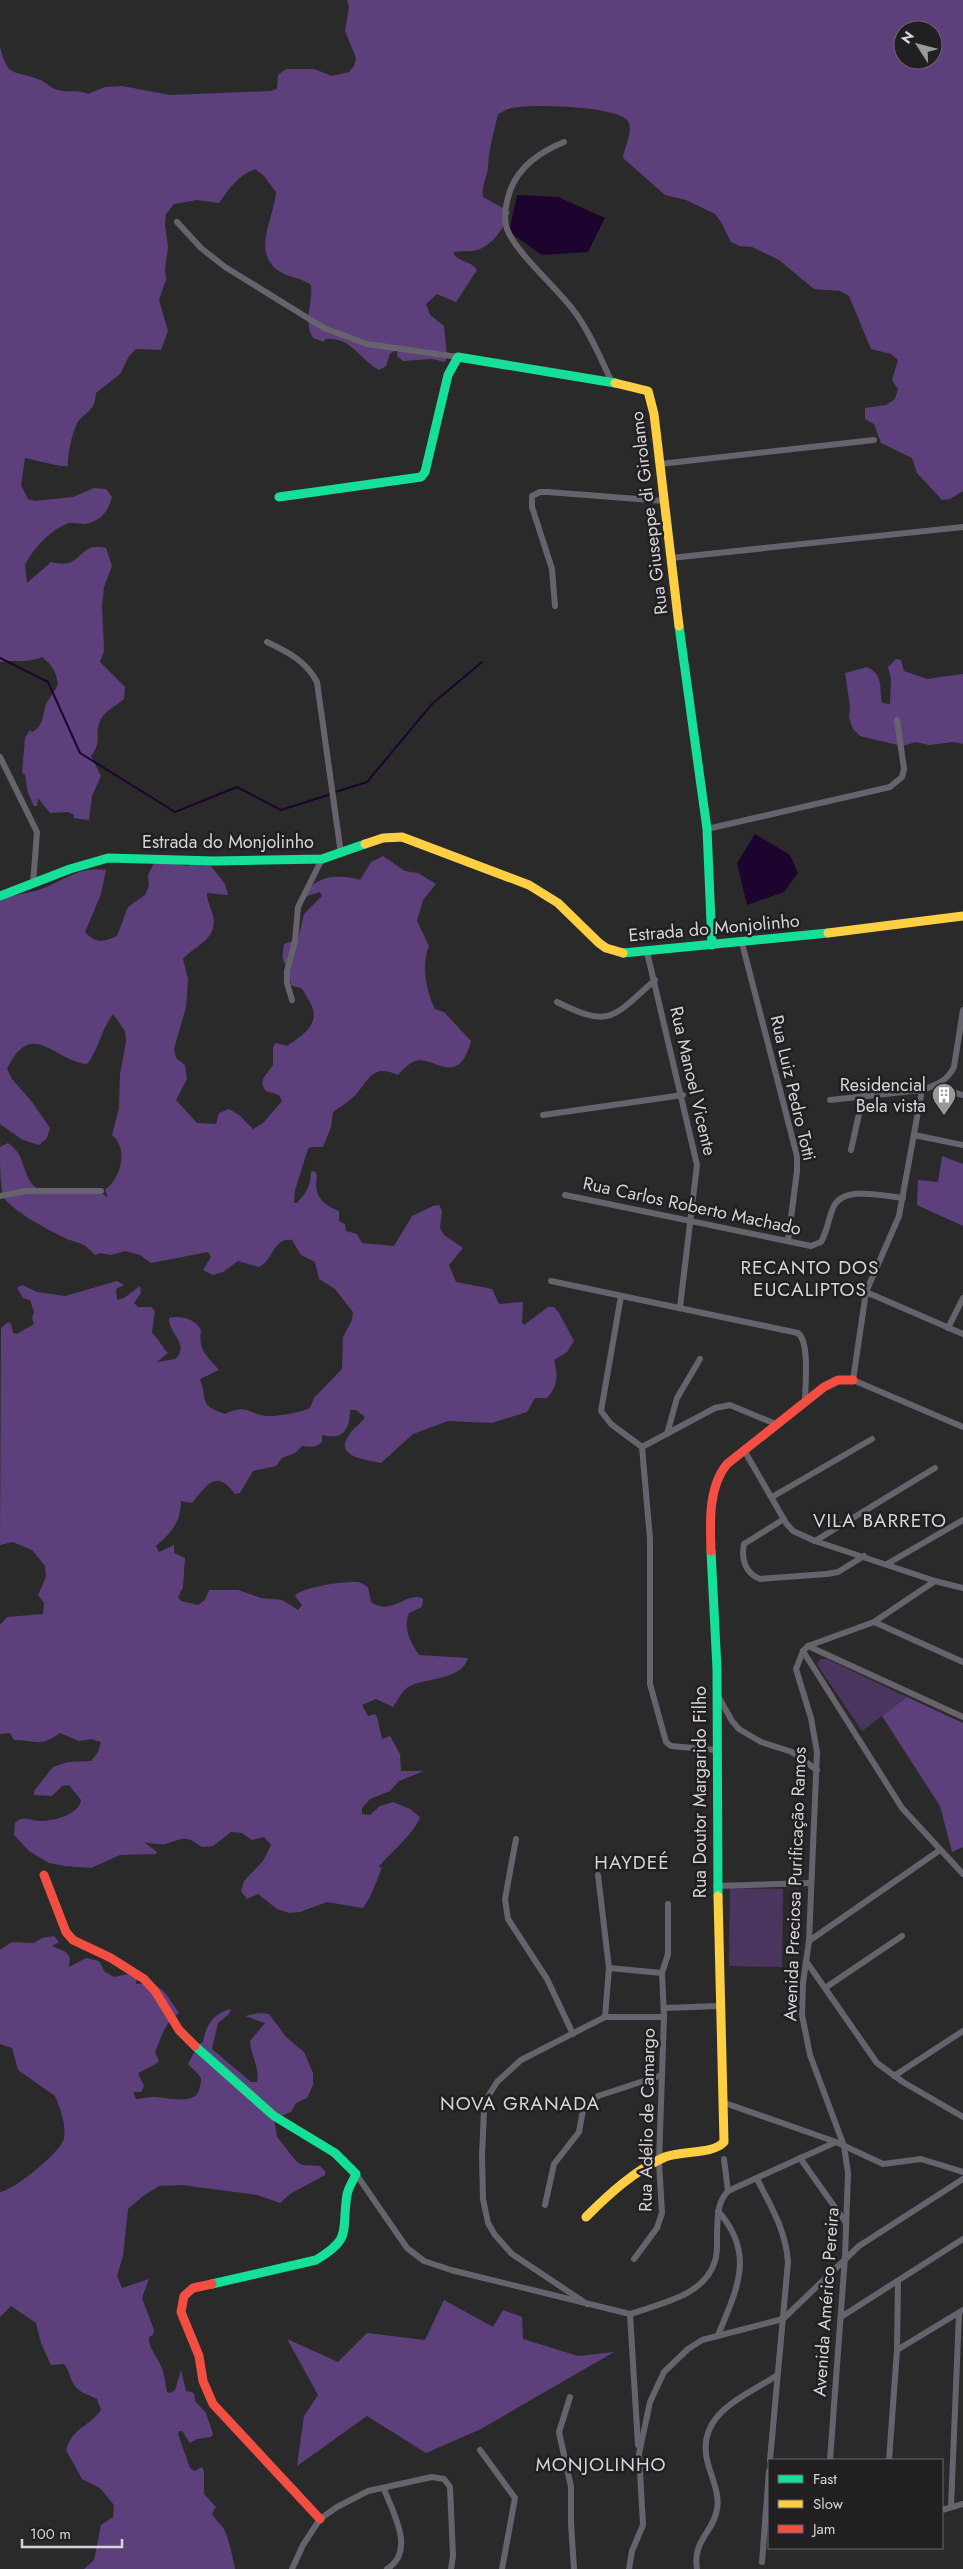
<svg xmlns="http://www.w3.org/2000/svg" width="963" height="2569" viewBox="0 0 963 2569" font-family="Jost,sans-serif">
<rect width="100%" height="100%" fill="#2a2a2b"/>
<g fill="#4a355f">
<path d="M 821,1659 L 827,1659 L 907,1697 L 862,1731 L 822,1672 L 817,1663 Z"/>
<path d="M 730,1888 L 783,1889 L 782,1967 L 729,1966 Z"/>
</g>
<g fill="#5d407b" fill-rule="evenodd">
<path d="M 347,0 L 963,0 L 963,491 L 950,499 L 942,500 L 917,473 L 912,458 L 881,443 L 874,424 L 865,419 L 865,408 L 886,405 L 895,399 L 898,389 L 892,380 L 898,360 L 891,354 L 871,349 L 849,296 L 840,291 L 814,289 L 779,260 L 752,247 L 740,246 L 731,242 L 721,222 L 715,214 L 686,200 L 665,195 L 623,158 C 624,147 634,131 628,121 C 618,106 526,103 508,109 C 505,110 501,113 498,114 C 494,131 489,149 488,166 C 488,178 481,183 483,197 L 510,212 C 504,228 491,249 472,251 C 465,252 459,250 453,253 C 459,263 472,261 477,270 L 456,302 L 437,294 L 426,304 L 430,315 L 444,326 L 447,356 L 445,362 L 432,359 L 403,361 L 397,356 L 398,348 L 390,354 L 386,366 L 379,370 C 360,360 351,336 325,339 L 324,342 L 313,338 C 303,322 313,303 311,285 C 299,276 290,279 279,271 C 251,252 274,219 276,192 L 264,176 L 255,169 C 237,176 229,189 219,203 L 197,200 L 174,204 L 166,214 L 165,225 L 168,247 L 165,269 L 166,280 L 159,300 L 168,331 L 161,350 L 136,349 L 129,356 L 120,374 L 96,393 C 95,408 90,410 80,419 C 73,426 67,457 68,466 L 60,466 L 25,458 L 21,485 L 28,499 L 34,501 L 73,497 L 94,488 L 106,489 L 112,497 C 108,512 100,522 84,524 C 79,524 74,522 69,523 C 52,528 32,550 25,565 L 27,583 L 51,562 C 85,571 76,540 106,548 L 112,566 L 104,587 L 102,606 L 104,651 L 100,662 L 125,687 L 124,699 C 116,706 104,711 100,721 C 94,734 103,740 91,756 L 101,776 L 92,796 L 89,820 L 74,818 L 74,815 L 68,812 L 50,813 L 38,798 L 37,806 L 34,806 L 28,793 L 25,775 L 22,773 L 25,738 L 30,730 L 32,732 C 45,726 42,713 47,702 C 51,696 55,691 58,684 C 56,671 52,665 42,657 C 25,664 16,659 0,662 L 0,47 C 8,78 13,70 38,79 C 45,81 50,88 58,90 C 68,93 78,89 88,94 L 105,87 L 122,86 L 170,95 L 270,91 L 277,89 L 278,75 L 286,69 L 314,69 L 332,76 L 349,72 L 354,66 L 356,58 L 345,31 L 349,7 ZM 903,30 L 933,30 L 933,60 L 903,60 Z"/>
<path d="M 896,659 L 901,660 L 904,671 L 927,679 L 963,674 L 963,744 L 953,742 L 929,745 L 916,742 L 902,746 L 860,736 L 853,729 L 849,718 L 850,706 L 845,673 L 867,667 C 884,675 879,687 882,703 L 890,704 L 891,678 L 888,667 Z"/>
<path d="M 383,856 L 405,871 L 418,873 L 436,884 L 423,900 L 417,921 L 429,946 C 421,964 426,991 435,1009 L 444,1012 L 471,1041 C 457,1092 432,1052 413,1062 C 408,1064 402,1071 398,1075 C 374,1064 370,1077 358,1092 C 352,1100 341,1106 333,1112 L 331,1127 L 323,1147 L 311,1147 L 308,1149 L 295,1190 L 294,1203 L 297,1203 C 306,1193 311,1186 311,1172 L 315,1171 C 318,1176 316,1180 316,1186 C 317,1200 328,1207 339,1211 L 339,1221 L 345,1224 L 346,1231 L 357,1234 L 362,1243 L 394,1246 L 412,1216 L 433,1206 L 439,1205 L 442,1211 L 440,1228 L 444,1235 L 463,1248 L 449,1265 L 456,1282 L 492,1289 L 499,1304 L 523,1302 L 522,1323 L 524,1325 L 548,1307 L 554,1307 L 559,1313 L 574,1341 L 567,1352 L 554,1360 C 558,1375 558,1386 547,1398 L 535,1398 L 527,1412 L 492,1423 L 448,1421 L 413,1434 L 381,1463 C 367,1460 333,1457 349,1435 C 353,1428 361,1424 365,1417 L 356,1410 L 350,1410 C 350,1431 342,1440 322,1435 L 322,1442 C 316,1448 310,1447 302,1446 L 295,1453 L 282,1458 L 276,1466 L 253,1471 L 240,1493 L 235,1494 C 216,1468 207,1485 192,1503 L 181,1501 C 181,1522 171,1533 156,1546 L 159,1552 L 174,1545 L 174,1553 L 185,1558 L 183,1587 L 178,1597 L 181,1601 L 198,1605 L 205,1600 L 209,1590 L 238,1590 L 261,1598 L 282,1600 L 298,1610 L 302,1605 L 295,1596 C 300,1587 345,1581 357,1582 C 361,1582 364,1585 368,1587 L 371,1602 C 392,1617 408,1590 423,1599 L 422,1607 L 409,1613 C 403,1630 410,1641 419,1655 L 468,1658 C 461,1681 428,1677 410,1686 C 403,1689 398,1700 393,1707 L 376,1699 L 362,1705 L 368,1716 L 375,1714 L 377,1717 L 382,1739 L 390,1736 L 400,1754 L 401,1771 L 424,1771 L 399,1781 L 390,1791 L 370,1799 L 362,1808 L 362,1814 L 370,1815 L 380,1806 L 393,1802 L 410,1809 L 420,1817 C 416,1831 391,1853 380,1865 L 379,1867 L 382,1868 L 370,1897 L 363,1908 L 327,1902 L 300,1912 L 289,1913 L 277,1909 L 258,1894 L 247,1899 L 241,1891 L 244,1881 L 263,1861 L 271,1845 L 264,1837 L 252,1840 L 242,1833 L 231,1832 L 213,1846 L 202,1847 C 185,1834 183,1839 165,1844 C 159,1845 150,1843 144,1842 L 157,1852 L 156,1854 L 120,1855 L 91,1868 L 65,1866 L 49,1863 L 29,1851 L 14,1835 L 15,1823 C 23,1814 31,1821 41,1821 C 53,1821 79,1815 81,1800 L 69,1785 L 62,1786 L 52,1796 L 34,1795 L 34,1791 L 53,1767 L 68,1762 L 91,1761 L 98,1752 L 101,1742 L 91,1739 L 79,1741 L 60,1733 C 40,1748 36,1740 14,1740 L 10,1733 L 0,1734 L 0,1625 L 7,1617 L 43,1614 L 44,1603 L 38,1595 L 46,1577 L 45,1566 L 32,1550 L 13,1542 L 0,1545 L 1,1328 L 8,1322 L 11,1324 L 13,1333 L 17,1334 L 34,1324 L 32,1318 L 34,1312 L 30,1300 L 23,1298 L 17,1288 L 22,1285 L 37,1292 L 65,1296 L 117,1281 L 124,1285 L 116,1289 L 117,1300 L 124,1298 L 140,1286 L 141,1293 L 134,1303 L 138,1307 L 151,1307 L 155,1311 L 152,1333 C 159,1339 161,1346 168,1353 L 157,1362 L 175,1359 C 191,1345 168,1333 169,1318 C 181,1315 195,1319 201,1330 C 198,1350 206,1355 219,1370 L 200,1379 C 208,1401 198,1405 225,1414 C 248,1403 248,1414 267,1416 C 275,1417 303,1412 310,1408 L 314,1398 L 342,1369 L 343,1337 L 352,1320 L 353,1312 L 335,1289 L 319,1279 L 315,1262 L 301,1255 L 292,1240 C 273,1237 273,1261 259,1267 L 238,1261 L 223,1272 L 213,1275 L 203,1270 L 211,1257 L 208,1252 L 151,1263 L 140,1255 L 125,1251 L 111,1255 L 100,1253 L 95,1255 C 80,1239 79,1245 63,1237 C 50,1231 9,1209 3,1196 C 0,1182 0,1162 0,1147 L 8,1143 C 21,1153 21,1159 26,1173 C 36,1202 68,1194 91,1188 L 108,1197 L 105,1190 C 121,1178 129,1149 112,1135 L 119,1108 L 120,1074 L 126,1042 L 125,1031 L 113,1014 C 101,1030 99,1049 87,1064 C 54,1061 32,1017 7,1069 L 12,1079 L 32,1102 L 50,1128 L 47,1138 L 39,1145 L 23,1140 L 0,1124 L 0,901 C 14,893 30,894 44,888 C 66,879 81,866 106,870 L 101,894 L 85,932 C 96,944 103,942 117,936 L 128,907 L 145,895 L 149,886 L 148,875 L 157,857 L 186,866 L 208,862 L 225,884 L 228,895 L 207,893 C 207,901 211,908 213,916 C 218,939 196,945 183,959 L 188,979 L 186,1007 L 174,1049 L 176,1058 L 185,1065 L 187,1079 L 176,1100 L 197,1123 L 216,1124 L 219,1113 L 229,1109 L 239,1115 L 253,1129 L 263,1123 L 282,1101 L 279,1095 L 266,1091 C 257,1081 267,1074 273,1065 L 273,1047 L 276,1043 L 287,1046 C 308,1032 324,1020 306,996 C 305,994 304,991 302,989 C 300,987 294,987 291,985 L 288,966 C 280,961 283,952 284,944 L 298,939 L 304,914 L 322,896 L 320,892 L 304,897 C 313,875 340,874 360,880 L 371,862 Z"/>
<path d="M 942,1156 L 963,1164 L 963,1226 L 917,1205 L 918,1180 L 938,1182 Z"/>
<path d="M 907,1697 L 963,1723 L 963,1847 L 952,1852 L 940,1806 L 882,1716 Z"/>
<path d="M 54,1936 L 59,1942 L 52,1946 L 66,1952 L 70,1958 L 69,1967 L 86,1958 L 99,1961 L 105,1972 L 114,1977 L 138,1972 L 136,1984 C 163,1982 165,1993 179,2013 C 164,2023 162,2036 155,2052 L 159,2061 L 154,2065 L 138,2073 L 144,2086 L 141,2092 L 133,2092 L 136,2099 C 142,2099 147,2097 152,2097 C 166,2096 198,2108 200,2086 C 201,2083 202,2078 199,2075 C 196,2071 191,2068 188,2064 L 198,2045 L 203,2042 C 206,2024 214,2013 231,2009 L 229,2014 L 218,2023 L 212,2049 L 251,2082 L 257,2082 C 260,2068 251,2056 250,2041 L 265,2023 L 245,2016 L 258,2013 L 269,2014 L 286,2037 L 304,2052 L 313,2073 L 313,2085 L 307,2098 L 296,2103 L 291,2112 L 274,2119 L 277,2137 L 296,2161 L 302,2165 L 320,2166 L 325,2171 L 325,2175 L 290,2194 L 280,2203 L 257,2195 L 182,2185 L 159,2186 L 143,2196 L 128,2209 L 123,2256 L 117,2276 L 122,2288 L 149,2279 L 142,2298 L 154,2330 L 153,2335 L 149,2337 C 149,2349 153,2350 158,2360 C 164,2370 165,2381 167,2392 L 170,2393 L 175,2390 L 181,2370 L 186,2391 L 194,2393 L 195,2401 L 206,2413 L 213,2434 L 211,2437 L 197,2439 L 190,2443 L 182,2431 L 179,2431 L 178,2434 L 190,2468 L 195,2471 L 202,2467 L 204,2471 L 204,2494 L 216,2507 L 212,2513 C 214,2519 220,2523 224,2529 C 230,2543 232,2554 235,2569 L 84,2569 L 94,2560 L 101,2525 L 113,2517 L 114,2505 L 100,2488 L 82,2479 L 66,2450 C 73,2427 89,2427 101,2410 L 97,2399 C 89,2395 77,2392 73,2383 C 69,2376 70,2371 64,2364 L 51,2365 L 41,2343 L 36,2323 L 11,2306 L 0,2317 L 0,2192 C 13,2191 58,2154 63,2141 C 68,2129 60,2107 55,2096 L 18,2070 L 12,2048 L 0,2044 L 0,1950 L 12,1942 L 34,1943 L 42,1938 Z"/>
<path d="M 444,2300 L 493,2327 L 503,2310 L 522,2317 L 523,2339 L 578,2356 L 614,2352 L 481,2429 L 426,2453 L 367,2416 L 297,2466 L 304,2416 L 318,2395 L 287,2339 L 338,2362 L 367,2333 L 425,2340 Z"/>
</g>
<g fill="#1c042f">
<path d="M 517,195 L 558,197 L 605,218 L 588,252 L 542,255 L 509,232 Z"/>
<path d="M 755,834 L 790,855 L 798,873 L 784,892 L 747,905 L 737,863 Z"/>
</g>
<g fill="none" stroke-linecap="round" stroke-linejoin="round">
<g stroke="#1c042f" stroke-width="2">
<path d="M 0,658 L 48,682 L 80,753 L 175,812 L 237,787 L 281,810 L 331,794"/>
<path d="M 335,792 L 367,782 L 432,704 L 482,662"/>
</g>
<g stroke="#67636c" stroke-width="6">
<path d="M 564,142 C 540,152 519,166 510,191 C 506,203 503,217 507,229 C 515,252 558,289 574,311 C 590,332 600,358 612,382"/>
<path d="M 177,222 L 201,248 L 225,267 L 324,328 L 367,344 L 458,357"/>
<path d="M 660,464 L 874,440"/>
<path d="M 671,558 L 963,527"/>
<path d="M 555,606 L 552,569 L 532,507 L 532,496 L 540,492 L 548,492 L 664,501"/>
<path d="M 267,642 C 288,652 306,661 317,682 L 341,854"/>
<path d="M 0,757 L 37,832 L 33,884"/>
<path d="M 707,829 L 890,787 L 902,777 L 904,769 L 897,720"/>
<path d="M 742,943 L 797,1156 L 797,1171 L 788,1241"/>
<path d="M 647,952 L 697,1165 L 680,1307"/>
<path d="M 292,1000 L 287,983 L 287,971 L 295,941 L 298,907 L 322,859"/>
<path d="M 557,1002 C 611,1029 613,1017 655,980"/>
<path d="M 963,1010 L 954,1067 C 947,1081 937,1085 922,1090 L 899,1216 L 866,1292 L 853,1380 L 963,1427"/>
<path d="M 951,1092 L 963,1095"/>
<path d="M 830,1100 L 922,1090"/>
<path d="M 543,1115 L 683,1095"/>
<path d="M 914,1135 L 963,1145"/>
<path d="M 851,1150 L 863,1096"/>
<path d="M 565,1195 L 811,1246 L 821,1242 C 827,1232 828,1220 833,1208 C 842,1185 884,1196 903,1198"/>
<path d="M 0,1196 L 26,1191 L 101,1191"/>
<path d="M 551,1281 L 798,1333 C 810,1342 805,1386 805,1402"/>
<path d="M 866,1292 L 963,1334"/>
<path d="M 621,1296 L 601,1411 L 611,1424 L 642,1447"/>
<path d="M 948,1328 L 963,1298"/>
<path d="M 667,1434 L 677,1398 L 700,1359"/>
<path d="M 642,1447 L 650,1539 L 650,1684 L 666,1742 L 671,1746 L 716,1750"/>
<path d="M 642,1447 L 715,1408 L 730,1405 L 778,1425"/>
<path d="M 744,1450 L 786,1523 L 793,1531 L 815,1541 L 935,1581 L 963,1588"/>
<path d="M 772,1497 L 872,1439"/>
<path d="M 784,1519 L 744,1544 C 741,1559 745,1573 760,1579 L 827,1574 L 838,1572 L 864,1556"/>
<path d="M 815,1541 L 935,1468"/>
<path d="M 887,1564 L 963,1520"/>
<path d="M 874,1622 L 963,1662"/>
<path d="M 808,1646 L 963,1717"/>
<path d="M 803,1651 L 902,1808 L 963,1874"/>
<path d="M 718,1696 L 732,1721 L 739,1729 L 761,1742 L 792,1752 L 817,1770"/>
<path d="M 516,1839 L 505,1899 L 508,1919 L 547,1979 L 573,2034"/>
<path d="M 598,1875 L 609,1968 L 605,2017"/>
<path d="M 716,1886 L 811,1883"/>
<path d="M 809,1941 L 940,1850"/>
<path d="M 806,1961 L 877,2063 L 903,2082 L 963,2117"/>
<path d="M 609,1968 L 662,1973"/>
<path d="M 825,1988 L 902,1936"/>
<path d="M 664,2008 L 719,2006"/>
<path d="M 894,2076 L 963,2031"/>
<path d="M 722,2102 L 836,2142"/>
<path d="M 800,2158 L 846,2223"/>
<path d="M 724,2159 L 728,2191"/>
<path d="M 356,2174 L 407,2248 L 424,2261 L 451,2270 L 630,2314"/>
<path d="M 757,2179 C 771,2206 786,2231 788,2262 L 770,2460"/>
<path d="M 545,2205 L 554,2164 L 579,2132 L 583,2110 L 586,2105 L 598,2096 L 662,2075"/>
<path d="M 718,2211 C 756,2254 737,2289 718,2335"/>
<path d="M 634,2259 L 657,2228 L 662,2213 L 659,2162 L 664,2017 L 662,1973 L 668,1954 L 668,1904"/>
<path d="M 587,2304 L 512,2254 L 495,2235 L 488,2223 L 483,2199 L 482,2156 L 484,2110 L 487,2098 L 497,2082 L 521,2060 L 605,2017 L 664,2017"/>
<path d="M 630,2314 C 659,2304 705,2296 715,2261 C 718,2252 717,2240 717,2231 C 718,2215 717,2203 728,2191 L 836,2142 L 883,2164 L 921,2159 L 963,2172"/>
<path d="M 630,2314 L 638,2445"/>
<path d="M 841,2317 L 963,2239"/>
<path d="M 897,2350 L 963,2310"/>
<path d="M 570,2397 L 559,2432 L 571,2487 L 571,2523 L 574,2569"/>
<path d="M 480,2450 L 515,2498 L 502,2569"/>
<path d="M 830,2460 L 845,2257 L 848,2173 L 844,2146 L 810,2055 L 802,2015 L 803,1983 L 809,1941 L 817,1752 L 811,1718 L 796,1669 L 803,1651 L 808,1646 L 874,1622 L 935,1581"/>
<path d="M 889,2460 L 897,2350 L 898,2281"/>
<path d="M 384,2489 C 393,2513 416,2551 387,2569"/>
<path d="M 951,2507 L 959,2313"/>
<path d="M 942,2510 L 963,2504"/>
<path d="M 762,2562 L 769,2471"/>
<path d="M 292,2569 L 303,2545 L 320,2519 L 337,2507 L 368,2491 L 432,2477 L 444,2479 L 450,2487 L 453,2556 L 451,2569"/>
<path d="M 629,2569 L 632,2551 L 643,2525 L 639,2454 L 650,2402 L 664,2372 L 688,2349 L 702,2340 L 783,2319 L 859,2246 L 963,2179"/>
<path d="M 697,2569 C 692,2540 714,2532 717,2509 C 720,2495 712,2478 708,2464 C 694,2415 742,2398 776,2376"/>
</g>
<g stroke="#16e098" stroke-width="9">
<path d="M 279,497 L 421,477 L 425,472 L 448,375 L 458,357 L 615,383"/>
<path d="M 679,626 L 707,829 L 712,945"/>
<path d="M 0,896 L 70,869 L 108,858 L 214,861 L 322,859 L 365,844"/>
<path d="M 623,953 L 828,933"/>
<path d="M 711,1551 L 717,1669 L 718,1896"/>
<path d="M 195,2046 L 274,2116 L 335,2153 L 356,2174 C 353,2181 348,2188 347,2195 C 341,2232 353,2238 316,2260 L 212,2284"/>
</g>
<g stroke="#ffcf43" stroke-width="9">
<path d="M 615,383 L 648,391 L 654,414 L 679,626"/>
<path d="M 365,844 L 383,838 L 402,837 L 529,885 L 558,903 L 599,943 L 606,948 L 623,953"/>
<path d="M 828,933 L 963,916"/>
<path d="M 586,2217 C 609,2194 635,2170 665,2157 C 682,2150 712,2155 724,2142 L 718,1896"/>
</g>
<g stroke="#f24e42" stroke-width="9">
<path d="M 711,1551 C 710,1523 708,1487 727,1464 L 824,1387 L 838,1380 L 853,1380"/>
<path d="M 44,1875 L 66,1932 L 73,1940 L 111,1958 L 144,1979 L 155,1991 L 179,2030 L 195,2046"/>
<path d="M 212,2284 L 193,2288 L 184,2296 L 181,2312 L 199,2356 L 203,2381 L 213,2404 L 320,2519"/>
</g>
</g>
<defs>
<symbol id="building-pin" viewBox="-11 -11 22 30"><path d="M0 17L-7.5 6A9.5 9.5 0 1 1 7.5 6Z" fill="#99989a" stroke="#211f22"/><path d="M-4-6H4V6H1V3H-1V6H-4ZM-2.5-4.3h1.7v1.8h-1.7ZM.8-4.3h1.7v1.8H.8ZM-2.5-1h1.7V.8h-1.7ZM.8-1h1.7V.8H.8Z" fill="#fff"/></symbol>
</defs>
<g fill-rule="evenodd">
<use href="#building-pin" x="930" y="1081" width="28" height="38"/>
</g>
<g text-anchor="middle" stroke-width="5" stroke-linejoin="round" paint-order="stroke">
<g font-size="18" fill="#d5d4d6" stroke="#211f22">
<text transform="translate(649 513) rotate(-97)" y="6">Rua Giuseppe di Girolamo</text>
<text x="228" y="848">Estrada do Monjolinho</text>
<text transform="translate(714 928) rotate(-5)" y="6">Estrada do Monjolinho</text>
<text transform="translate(693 1081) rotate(77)" y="6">Rua Manoel Vicente</text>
<text transform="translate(793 1088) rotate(77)" y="6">Rua Luiz Pedro Totti</text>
<text transform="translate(692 1206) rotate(12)" y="6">Rua Carlos Roberto Machado</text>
<text transform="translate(700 1792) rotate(-90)" y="6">Rua Doutor Margarido Filho</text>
<text transform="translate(795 1884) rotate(-88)" y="6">Avenida Preciosa Purificação Ramos</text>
<text transform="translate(647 2120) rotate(-89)" y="6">Rua Adélio de Camargo</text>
<text transform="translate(826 2302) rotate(-86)" y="6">Avenida Américo Pereira</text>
</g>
<g font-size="18" fill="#d5d4d6" stroke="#211f22" text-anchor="end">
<text x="926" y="1091">Residencial<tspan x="926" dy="21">Bela vista</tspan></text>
</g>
<g font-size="19" letter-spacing="1" fill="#d5d4d6" stroke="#211f22">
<text x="810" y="1274">RECANTO DOS<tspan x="810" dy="22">EUCALIPTOS</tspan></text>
<text x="880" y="1527">VILA BARRETO</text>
<text x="632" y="1869">HAYDEÉ</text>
<text x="520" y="2110">NOVA GRANADA</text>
<text x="601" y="2471">MONJOLINHO</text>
</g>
</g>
<rect x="768" y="2459" width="175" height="90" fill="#211f22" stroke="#69676a"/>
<rect x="778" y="2475" width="25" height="8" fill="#16e098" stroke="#69676a"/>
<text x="813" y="2484" font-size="15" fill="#d5d4d6">Fast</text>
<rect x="778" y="2500" width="25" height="8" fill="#ffcf43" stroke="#69676a"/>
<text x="813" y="2509" font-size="15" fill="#d5d4d6">Slow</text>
<rect x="778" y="2525" width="25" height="8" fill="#f24e42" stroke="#69676a"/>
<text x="813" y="2534" font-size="15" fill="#d5d4d6">Jam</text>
<g transform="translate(918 45) rotate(306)"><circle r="24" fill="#211f22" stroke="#69676a"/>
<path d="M0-4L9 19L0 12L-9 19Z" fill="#99989a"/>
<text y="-8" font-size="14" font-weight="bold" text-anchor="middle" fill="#d5d4d6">N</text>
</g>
<path d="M22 2539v8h100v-8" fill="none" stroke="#d5d4d6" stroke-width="2.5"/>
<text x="30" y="2539" font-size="15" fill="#d5d4d6" stroke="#211f22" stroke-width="4" paint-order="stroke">100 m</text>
</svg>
